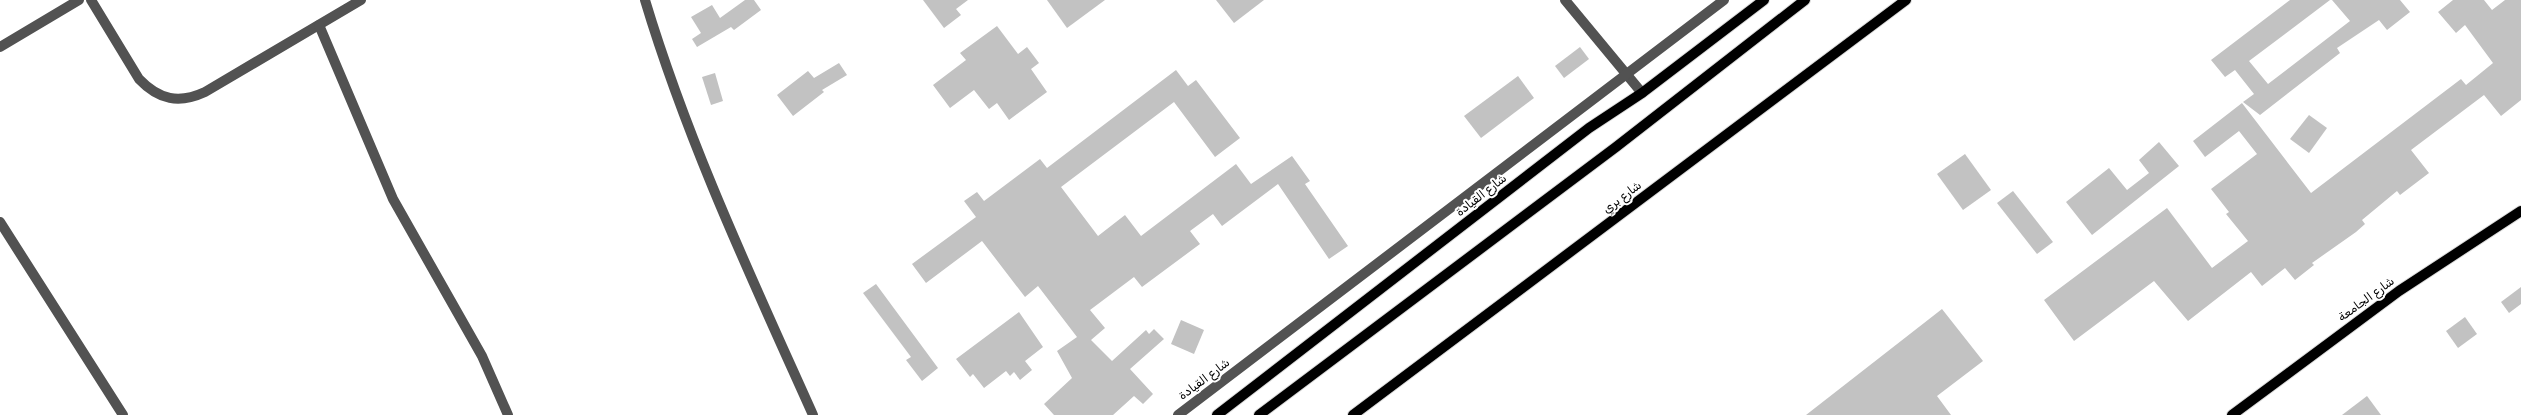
<svg xmlns="http://www.w3.org/2000/svg" width="2521" height="415" viewBox="0 0 2521 415" font-family="Rubik,Cairo,sans-serif">
<rect width="100%" height="100%" fill="#fff"/>
<g fill="#c2c2c2">
<path d="M 745,0 L 754,0 L 761,10 L 734,30 L 731,27 L 697,47 L 692,39 L 701,33 L 691,17 L 712,5 L 720,18 Z"/>
<path d="M 923,0 L 968,0 L 956,9 L 961,15 L 944,28 Z"/>
<path d="M 1047,0 L 1105,0 L 1067,28 Z"/>
<path d="M 1216,0 L 1264,0 L 1234,23 Z"/>
<path d="M 2290,0 L 2330,0 L 2249,61 L 2268,84 L 2350,21 L 2332,0 L 2400,0 L 2410,12 L 2387,30 L 2379,20 L 2337,48 L 2340,53 L 2260,115 L 2243,102 L 2254,94 L 2235,70 L 2225,77 L 2211,60 Z"/>
<path d="M 2453,0 L 2484,0 L 2492,10 L 2505,0 L 2521,0 L 2521,100 L 2501,116 L 2484,95 L 2411,150 L 2429,173 L 2400,195 L 2397,191 L 2362,220 L 2365,224 L 2356,232 L 2312,263 L 2314,265 L 2295,280 L 2285,268 L 2262,286 L 2251,272 L 2188,321 L 2154,281 L 2074,341 L 2044,300 L 2167,208 L 2212,268 L 2248,241 L 2226,214 L 2229,212 L 2211,189 L 2257,154 L 2239,131 L 2205,157 L 2193,141 L 2242,103 L 2311,193 L 2461,79 L 2466,85 L 2493,63 L 2465,25 L 2456,33 L 2438,12 Z"/>
<path d="M 997,26 L 1018,54 L 1027,47 L 1039,63 L 1031,69 L 1047,92 L 1009,120 L 997,103 L 989,109 L 974,90 L 950,108 L 933,85 L 966,60 L 960,53 Z"/>
<path d="M 1580,47 L 1589,59 L 1564,78 L 1555,66 Z"/>
<path d="M 839,63 L 847,75 L 822,90 L 824,92 L 793,116 L 777,95 L 808,71 L 814,78 Z"/>
<path d="M 1176,70 L 1188,86 L 1196,80 L 1240,138 L 1215,157 L 1174,102 L 1061,187 L 1098,236 L 1125,215 L 1141,236 L 1236,164 L 1251,184 L 1292,156 L 1310,181 L 1305,184 L 1348,246 L 1329,259 L 1278,184 L 1222,226 L 1213,214 L 1190,231 L 1200,244 L 1142,287 L 1134,277 L 1090,310 L 1105,328 L 1091,340 L 1112,361 L 1146,330 L 1149,334 L 1154,329 L 1164,339 L 1130,369 L 1153,394 L 1143,404 L 1134,396 L 1113,415 L 1054,415 L 1044,404 L 1072,378 L 1057,351 L 1077,337 L 1038,286 L 1025,297 L 982,241 L 926,283 L 912,264 L 976,217 L 964,201 L 977,192 L 984,201 L 1040,159 L 1047,168 Z"/>
<path d="M 715,73 L 723,101 L 711,105 L 702,77 Z"/>
<path d="M 1518,76 L 1534,98 L 1481,138 L 1464,116 Z"/>
<path d="M 2309,115 L 2327,128 L 2309,153 L 2290,139 Z"/>
<path d="M 2159,142 L 2179,166 L 2092,235 L 2066,202 L 2109,168 L 2127,190 L 2149,173 L 2139,160 Z"/>
<path d="M 1965,154 L 1991,190 L 1963,210 L 1937,174 Z"/>
<path d="M 2013,191 L 2053,242 L 2037,254 L 1997,203 Z"/>
<path d="M 876,284 L 938,368 L 922,381 L 906,360 L 911,357 L 863,293 Z"/>
<path d="M 2521,287 L 2521,304 L 2509,313 L 2501,302 Z"/>
<path d="M 1942,309 L 1983,361 L 1937,396 L 1951,415 L 1806,415 Z"/>
<path d="M 1019,312 L 1043,347 L 1025,361 L 1032,370 L 1020,380 L 1014,372 L 1010,376 L 1006,371 L 984,388 L 973,374 L 970,377 L 956,359 Z"/>
<path d="M 2465,317 L 2477,334 L 2458,348 L 2446,331 Z"/>
<path d="M 1181,320 L 1204,330 L 1194,354 L 1171,344 Z"/>
<path d="M 2367,396 L 2381,415 L 2342,415 Z"/>
</g>
<g fill="none" stroke-linecap="round" stroke-linejoin="round">
<defs>
<g id="major">
<path d="M 1217,415 L 1589,128 L 1642,93 L 1764,0"/>
<path d="M 1259,415 L 1616,147 L 1805,0"/>
<path d="M 1353,415 L 1906,0"/>
<path d="M 2232,415 L 2399,291 L 2521,211"/>
</g>
</defs>
<use href="#major" stroke="#dbdbdb" stroke-width="12"/>
<g stroke="#525252" stroke-width="10">
<path d="M 91,0 L 139,79 C 159,100 179,104 205,92 L 361,0"/>
<path d="M 645,0 C 688,143 752,279 813,415"/>
<path d="M 1565,0 L 1642,93"/>
<path d="M 319,25 L 393,199 L 482,356 L 508,415"/>
<path d="M 0,47 L 79,0"/>
<path d="M 0,222 L 123,415"/>
<path d="M 1178,415 L 1724,0"/>
</g>
<use href="#major" stroke="#000" stroke-width="10"/>
</g>
<g text-anchor="middle" stroke-width="4" stroke-linejoin="round" paint-order="stroke">
<g font-size="12" fill="#000" stroke="#fff">
<text transform="translate(1481 195) rotate(-38)" y="4">شارع القيادة</text>
<text transform="translate(1622 197) rotate(-37)" y="4">شارع بري</text>
<text transform="translate(2366 299) rotate(-36)" y="4">شارع الجامعة</text>
<text transform="translate(1204 379) rotate(-37)" y="4">شارع القيادة</text>
</g>
</g>
</svg>
